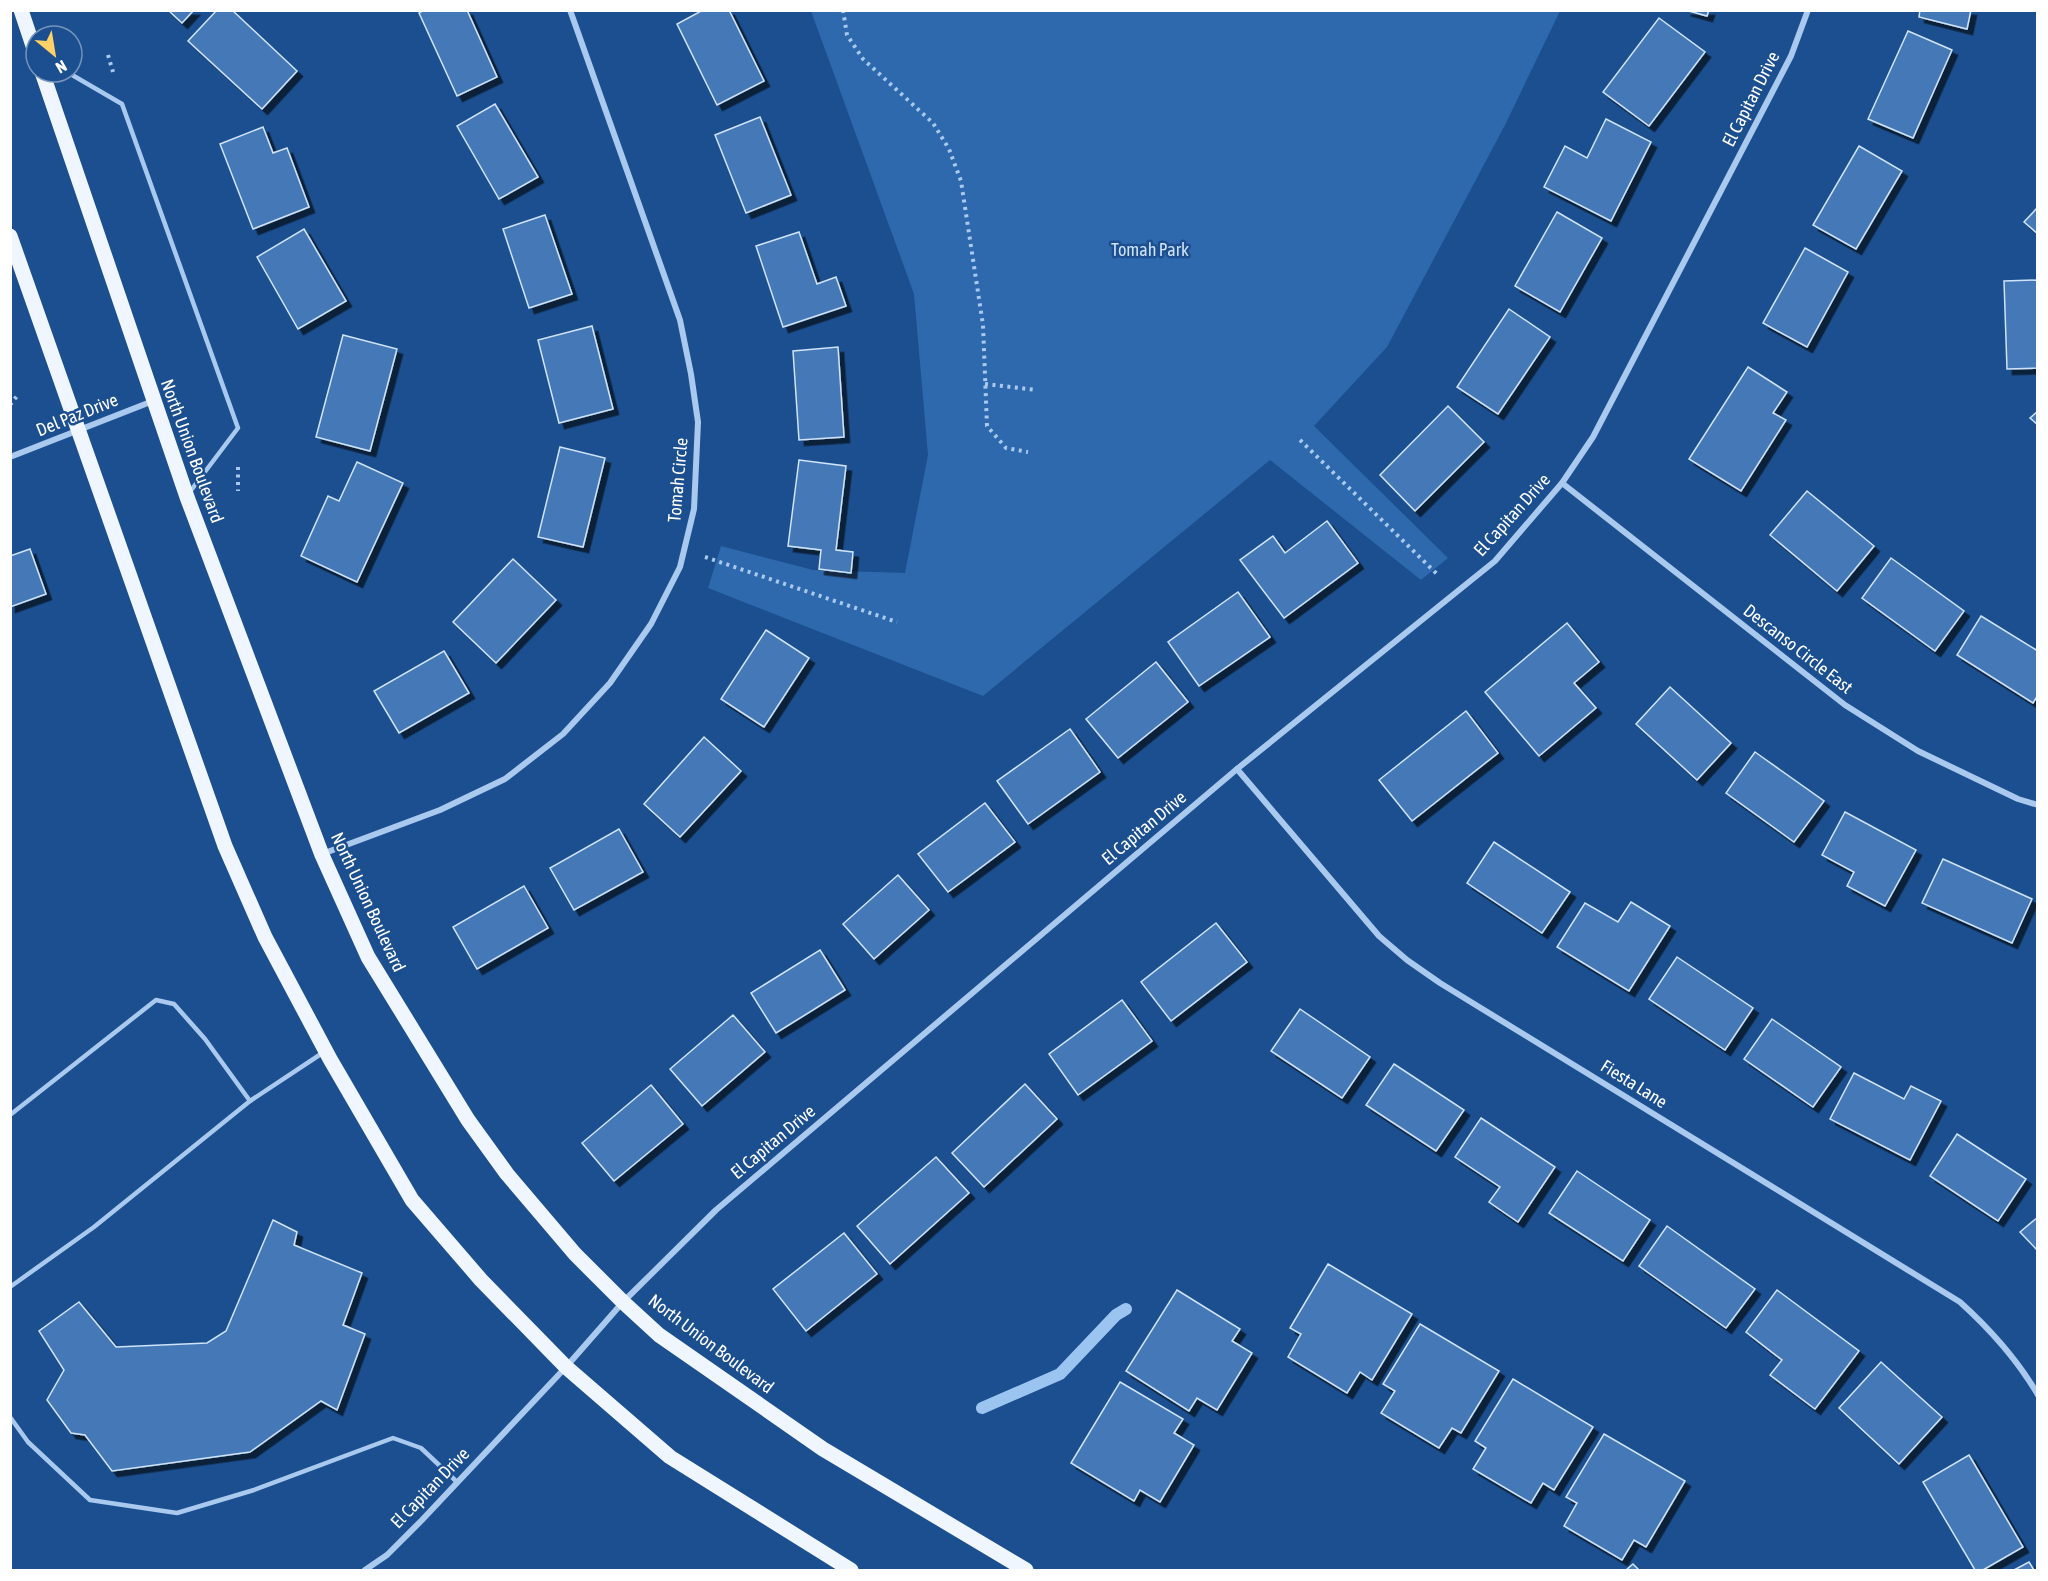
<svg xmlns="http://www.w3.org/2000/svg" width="2048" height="1581" viewBox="0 0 2048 1581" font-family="'Asap Condensed',sans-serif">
<defs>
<filter id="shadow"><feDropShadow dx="5.5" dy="5.5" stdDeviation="0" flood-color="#0009"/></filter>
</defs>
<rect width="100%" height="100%" fill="#1b4f8f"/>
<path fill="#2e69ad" d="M 811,11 L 1560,11 L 1505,125 L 1387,347 L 1314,426 L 1448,558 L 1421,580 L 1270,460 L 983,696 L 708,588 L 721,546 L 813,570 L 905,573 L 928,455 L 914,294 Z"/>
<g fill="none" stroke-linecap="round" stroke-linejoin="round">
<path stroke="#9cc4f0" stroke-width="12" d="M 982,1408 L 1060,1374 L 1116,1315 L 1126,1309"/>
</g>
<g fill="#4478b7" stroke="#cfe3fa" stroke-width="1.5" filter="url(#shadow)">
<path d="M 168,10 L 194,10 L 182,23 Z"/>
<path d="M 217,10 L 232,10 L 297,71 L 262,109 L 188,41 Z"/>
<path d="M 424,10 L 467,10 L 497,77 L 457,96 L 419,13 Z"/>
<path d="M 703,10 L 729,10 L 764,81 L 717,105 L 677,24 Z"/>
<path d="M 1685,10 L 1709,10 L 1707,16 Z"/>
<path d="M 1920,10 L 1971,10 L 1967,29 L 1919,17 Z"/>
<path d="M 1659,18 L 1705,52 L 1649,126 L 1603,92 Z"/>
<path d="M 1908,31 L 1952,50 L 1913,138 L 1868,119 Z"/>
<path d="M 495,104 L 538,177 L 499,199 L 457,126 Z"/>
<path d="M 760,117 L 791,195 L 746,213 L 715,135 Z"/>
<path d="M 1606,119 L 1651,142 L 1611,221 L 1544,187 L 1565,146 L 1587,158 Z"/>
<path d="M 263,127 L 273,153 L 287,148 L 309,207 L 253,229 L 220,144 Z"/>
<path d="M 1859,146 L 1902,171 L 1856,249 L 1813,225 Z"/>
<path d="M 2038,207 L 2038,234 L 2024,222 Z"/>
<path d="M 1557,212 L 1602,238 L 1560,312 L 1515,286 Z"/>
<path d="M 545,215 L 572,294 L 529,308 L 503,229 Z"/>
<path d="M 304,229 L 346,301 L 298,329 L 257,257 Z"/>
<path d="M 799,232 L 817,284 L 836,277 L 846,306 L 783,327 L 756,246 Z"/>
<path d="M 1805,248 L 1848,272 L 1807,347 L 1763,323 Z"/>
<path d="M 2038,280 L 2038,368 L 2007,369 L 2004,281 Z"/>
<path d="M 1509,309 L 1550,337 L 1498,414 L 1457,387 Z"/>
<path d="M 592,326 L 613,409 L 559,423 L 538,340 Z"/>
<path d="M 343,335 L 397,349 L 370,451 L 316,437 Z"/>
<path d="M 838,347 L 844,437 L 799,440 L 793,351 Z"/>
<path d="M 1748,367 L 1787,392 L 1773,413 L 1786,420 L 1741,491 L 1689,459 Z"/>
<path d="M 1448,406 L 1484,442 L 1415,511 L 1380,475 Z"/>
<path d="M 2038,411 L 2038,425 L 2030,418 Z"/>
<path d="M 560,447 L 605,458 L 583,547 L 538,537 Z"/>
<path d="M 799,460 L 846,466 L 836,550 L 853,552 L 851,573 L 819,569 L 821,550 L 788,546 Z"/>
<path d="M 357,462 L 403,483 L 357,582 L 301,556 L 328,496 L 339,501 Z"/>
<path d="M 1807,491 L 1874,546 L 1837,591 L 1770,535 Z"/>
<path d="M 1327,521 L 1358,563 L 1284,618 L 1240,560 L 1273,536 L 1285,553 Z"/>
<path d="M 30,549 L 46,594 L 10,607 L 10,556 Z"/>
<path d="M 1891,558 L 1964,611 L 1935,651 L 1862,598 Z"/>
<path d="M 513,559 L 556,600 L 496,663 L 453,622 Z"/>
<path d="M 1238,592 L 1270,637 L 1199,686 L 1168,642 Z"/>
<path d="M 1981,616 L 2038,651 L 2038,695 L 2033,703 L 1957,655 Z"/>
<path d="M 1567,623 L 1599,662 L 1574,683 L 1596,708 L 1539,756 L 1485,692 Z"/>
<path d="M 766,630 L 809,658 L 764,727 L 721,699 Z"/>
<path d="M 444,651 L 469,693 L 399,733 L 374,691 Z"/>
<path d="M 1156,662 L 1188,702 L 1118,758 L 1086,719 Z"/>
<path d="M 1670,687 L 1731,743 L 1697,780 L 1636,724 Z"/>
<path d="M 1466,711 L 1498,753 L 1412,821 L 1379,780 Z"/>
<path d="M 1070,729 L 1100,772 L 1028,824 L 997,781 Z"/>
<path d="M 704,737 L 741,771 L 680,837 L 644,804 Z"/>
<path d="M 1755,752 L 1824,801 L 1794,842 L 1726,793 Z"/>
<path d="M 985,803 L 1015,842 L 948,892 L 918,854 Z"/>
<path d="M 1845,812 L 1916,850 L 1885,906 L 1847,886 L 1854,872 L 1822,855 Z"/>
<path d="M 619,829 L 643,872 L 574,910 L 550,868 Z"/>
<path d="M 1494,842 L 1570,892 L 1542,933 L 1467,883 Z"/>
<path d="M 1943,859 L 2032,899 L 2012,943 L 1922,903 Z"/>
<path d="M 898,875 L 929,910 L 874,959 L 843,924 Z"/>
<path d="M 524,886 L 548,928 L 477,969 L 453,927 Z"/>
<path d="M 1631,902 L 1670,926 L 1629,991 L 1557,947 L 1585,903 L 1618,922 Z"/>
<path d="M 1216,923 L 1247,962 L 1171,1021 L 1141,982 Z"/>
<path d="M 820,950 L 845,990 L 776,1033 L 751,993 Z"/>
<path d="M 1677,957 L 1753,1008 L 1725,1050 L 1649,999 Z"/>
<path d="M 1122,1000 L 1152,1041 L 1078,1095 L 1049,1054 Z"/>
<path d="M 1300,1009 L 1370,1057 L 1342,1098 L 1271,1051 Z"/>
<path d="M 733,1015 L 765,1052 L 702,1106 L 670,1069 Z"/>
<path d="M 1772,1019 L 1841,1067 L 1813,1107 L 1744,1059 Z"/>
<path d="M 1394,1064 L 1464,1110 L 1436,1151 L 1366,1105 Z"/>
<path d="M 1854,1073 L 1904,1099 L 1911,1086 L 1941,1101 L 1910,1160 L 1830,1119 Z"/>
<path d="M 1025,1084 L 1057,1119 L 984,1187 L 952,1153 Z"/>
<path d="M 651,1085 L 683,1124 L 614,1181 L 582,1143 Z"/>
<path d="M 1481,1118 L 1555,1167 L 1518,1222 L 1489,1202 L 1500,1187 L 1455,1157 Z"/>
<path d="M 1957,1134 L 2026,1179 L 1998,1221 L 1930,1176 Z"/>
<path d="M 936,1157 L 969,1193 L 890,1264 L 857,1226 Z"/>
<path d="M 1577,1171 L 1650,1220 L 1623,1261 L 1549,1213 Z"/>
<path d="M 2038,1217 L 2038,1251 L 2020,1232 Z"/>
<path d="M 273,1220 L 297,1232 L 294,1245 L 362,1273 L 343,1325 L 365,1334 L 337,1410 L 321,1401 L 250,1452 L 112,1471 L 85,1435 L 71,1433 L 47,1400 L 64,1370 L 39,1331 L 79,1302 L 116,1347 L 207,1343 L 226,1331 Z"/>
<path d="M 1667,1226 L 1755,1289 L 1726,1328 L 1639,1266 Z"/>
<path d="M 844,1233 L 877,1274 L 806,1331 L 773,1289 Z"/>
<path d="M 1328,1264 L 1412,1314 L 1372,1380 L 1360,1372 L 1347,1393 L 1288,1357 L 1301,1334 L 1290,1328 Z"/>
<path d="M 1177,1290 L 1240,1329 L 1232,1341 L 1252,1353 L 1217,1410 L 1197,1398 L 1189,1411 L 1126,1371 Z"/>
<path d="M 1777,1290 L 1859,1351 L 1815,1409 L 1770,1375 L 1782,1360 L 1746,1332 Z"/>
<path d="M 1420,1324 L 1499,1371 L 1461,1433 L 1452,1428 L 1439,1448 L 1381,1413 L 1395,1391 L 1383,1384 Z"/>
<path d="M 1881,1362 L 1942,1417 L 1899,1464 L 1839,1408 Z"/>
<path d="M 1513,1379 L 1593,1427 L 1554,1490 L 1543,1483 L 1531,1503 L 1473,1469 L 1486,1448 L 1475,1441 Z"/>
<path d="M 1120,1382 L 1183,1419 L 1174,1433 L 1194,1445 L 1160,1502 L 1140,1490 L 1134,1501 L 1071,1463 Z"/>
<path d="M 1604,1434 L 1685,1481 L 1646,1547 L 1634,1540 L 1622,1560 L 1564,1526 L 1577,1503 L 1566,1497 Z"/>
<path d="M 1969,1455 L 2023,1547 L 1983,1570 L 1975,1570 L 1923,1482 Z"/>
<path d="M 2029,1562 L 2034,1570 L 2014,1570 Z"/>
<path d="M 1633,1564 L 1639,1570 L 1626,1570 Z"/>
</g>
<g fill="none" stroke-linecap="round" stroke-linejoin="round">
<g stroke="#a9c9ee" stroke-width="4" stroke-dasharray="3 4.5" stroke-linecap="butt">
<path d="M 843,10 L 847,35 L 863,59 L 933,123 L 949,149 L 961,181 L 983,325 L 987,426 L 1006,448 L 1028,452"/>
<path d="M 108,55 L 113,72"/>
<path d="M 985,384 L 1037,390"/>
<path d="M 10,405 L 17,396"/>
<path d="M 1300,440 L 1439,576"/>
<path d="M 238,467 L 238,491"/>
<path d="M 705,557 L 897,622"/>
</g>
<g stroke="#a9c9ee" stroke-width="4.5">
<path d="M 67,72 L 122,104 L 238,428 L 189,493"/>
<path d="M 10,1115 L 156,1000 L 174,1004 L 205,1039 L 250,1101"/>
<path d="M 10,1287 L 94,1227 L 250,1101 L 324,1052"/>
<path d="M 10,1417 L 28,1442 L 90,1500 L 177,1513 L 254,1490 L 393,1438 L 421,1448 L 457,1482"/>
</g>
<g stroke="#a9c9ee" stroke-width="6">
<path d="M 10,457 L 153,401"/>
<path d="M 1562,483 L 1845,705 L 1918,751 L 2018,799 L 2038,805"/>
<path d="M 1237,769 L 1379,936 L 1407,960 L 1440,983 L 1960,1302 C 1991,1330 2017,1359 2038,1395"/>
<path d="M 322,854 L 440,810 L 505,779 L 563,734 L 610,683 L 651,624 L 680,567 L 694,509 L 698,422 L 691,374 L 680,320 L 570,10"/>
<path d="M 365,1570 L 387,1555 L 422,1520 L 566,1367 L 623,1302 L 716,1210 L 1237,769 L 1495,561 L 1562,483 L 1593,437 L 1791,56 L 1808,10"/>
</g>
<g stroke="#f0f6ff" stroke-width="15">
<path d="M 21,10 L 36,55"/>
<path d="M 42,72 L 187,497 L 322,855 L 368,957 L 468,1120 L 507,1174 L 575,1254 L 623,1302 L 659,1335 L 823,1449 L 1026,1570"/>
<path d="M 10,236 L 225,846 L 265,937 L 330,1059 L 412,1200 L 481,1280 L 566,1367 L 670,1457 L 851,1570"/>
</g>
</g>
<g text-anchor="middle" stroke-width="5" stroke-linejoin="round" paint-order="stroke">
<g font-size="18" fill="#fff" stroke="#1b4f8f">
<text transform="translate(1751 99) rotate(-63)" y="6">El Capitan Drive</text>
<text transform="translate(77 415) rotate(-22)" y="6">Del Paz Drive</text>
<text transform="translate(192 451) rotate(70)" y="6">North Union Boulevard</text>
<text transform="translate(678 480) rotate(-85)" y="6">Tomah Circle</text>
<text transform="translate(1512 515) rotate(-48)" y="6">El Capitan Drive</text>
<text transform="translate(1798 649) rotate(38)" y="6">Descanso Circle East</text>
<text transform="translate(1144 828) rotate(-40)" y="6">El Capitan Drive</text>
<text transform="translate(368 902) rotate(65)" y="6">North Union Boulevard</text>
<text transform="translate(1634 1084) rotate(32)" y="6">Fiesta Lane</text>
<text transform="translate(773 1142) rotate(-40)" y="6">El Capitan Drive</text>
<text transform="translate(711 1344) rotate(37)" y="6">North Union Boulevard</text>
<text transform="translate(430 1488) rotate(-46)" y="6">El Capitan Drive</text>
</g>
<g font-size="18" fill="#cfe3fa" stroke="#1b4f8f">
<text x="1150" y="256">Tomah Park</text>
</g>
</g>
<rect width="2048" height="1581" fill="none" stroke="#ffffff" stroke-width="24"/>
<g transform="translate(54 54) rotate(150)"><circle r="28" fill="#1b4f8f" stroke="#7695bc" stroke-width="1.5"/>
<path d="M0-4.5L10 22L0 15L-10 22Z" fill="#ffd166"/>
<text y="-9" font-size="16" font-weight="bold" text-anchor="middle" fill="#ffffff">N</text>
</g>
</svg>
